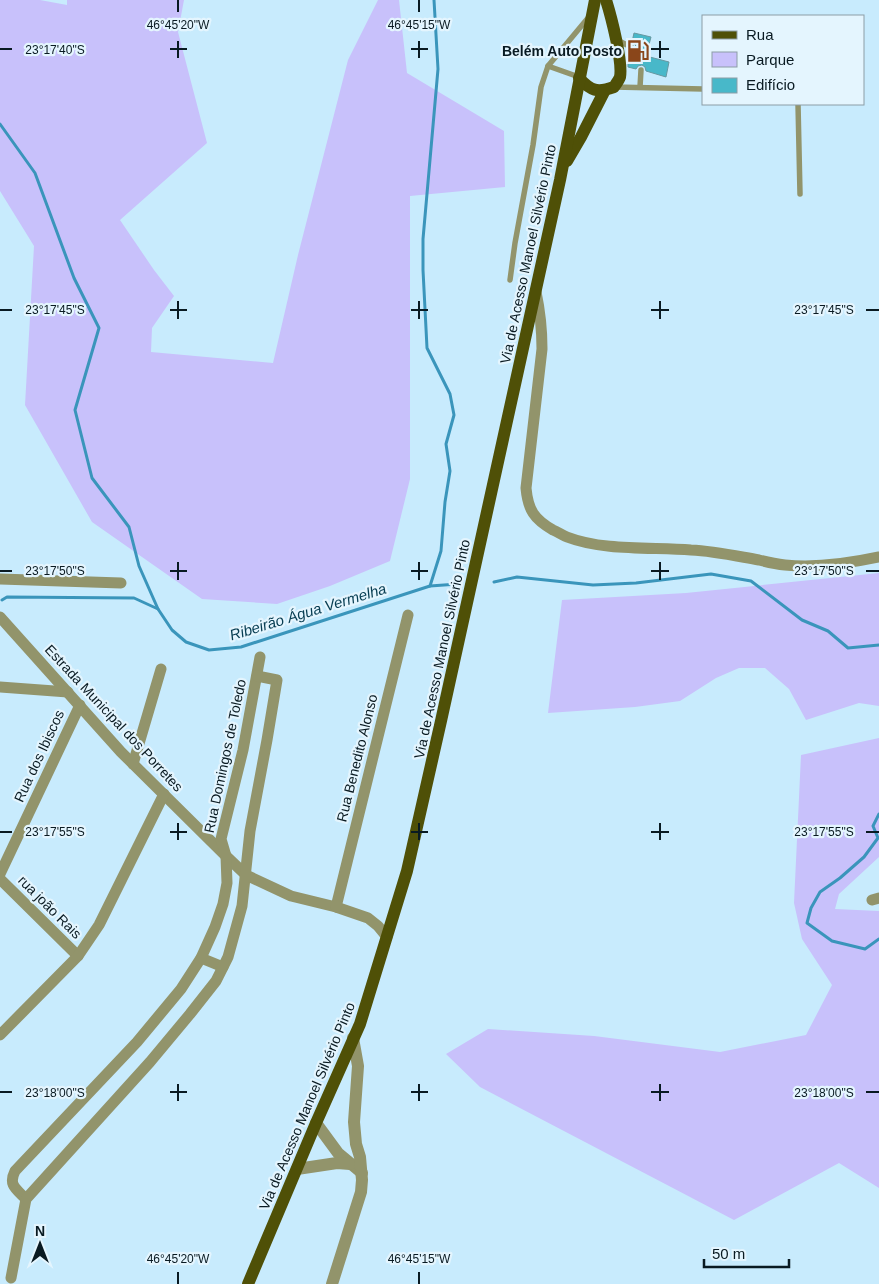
<svg xmlns="http://www.w3.org/2000/svg" width="879" height="1284" viewBox="0 0 879 1284" font-family="Arial,sans-serif">
<rect width="100%" height="100%" fill="#c8ebfd"/>
<g fill="#c8c1fb">
<path d="M 0,0 L 40,0 L 67,5 L 67,0 L 184,0 L 178,32 L 207,143 L 120,220 L 154,270 L 174,296 L 152,328 L 151,352 L 273,363 L 298,255 L 348,60 L 378,0 L 399,0 L 407,73 L 504,131 L 505,187 L 410,196 L 410,479 L 390,561 L 330,586 L 277,604 L 202,599 L 92,522 L 25,405 L 34,246 L 0,191 Z"/>
<path d="M 879,573 L 879,706 L 859,703 L 806,720 L 789,689 L 765,668 L 739,668 L 716,678 L 680,701 L 635,707 L 548,713 L 562,600 L 686,593 Z"/>
<path d="M 879,738 L 879,857 L 839,894 L 835,909 L 879,911 L 879,1188 L 839,1163 L 734,1220 L 480,1087 L 446,1054 L 488,1029 L 594,1036 L 720,1052 L 806,1035 L 832,985 L 802,939 L 794,903 L 801,755 Z"/>
</g>
<g fill="none" stroke-linecap="round" stroke-linejoin="round">
<g stroke="#3a95bb" stroke-width="3">
<path d="M 0,124 L 35,173 L 74,278 L 99,328 L 75,410 L 92,478 L 129,527 L 139,566 L 158,609"/>
<path d="M 494,582 L 517,577 L 593,585 L 636,583 L 711,574 L 751,581 L 802,620 L 828,631 L 848,648 L 879,645"/>
<path d="M 430,586 L 441,551 L 445,502 L 450,471 L 446,444 L 454,415 L 450,394 L 427,348 L 423,270 L 423,239 L 438,69 L 434,0"/>
<path d="M 2,600 L 7,597 L 134,598 L 158,609 L 172,630 L 186,642 L 209,650 L 241,647 L 430,586 L 458,584"/>
<path d="M 879,814 L 873,826 L 878,838 L 864,857 L 840,878 L 820,892 L 811,908 L 807,923 L 832,941 L 865,949 L 879,939"/>
</g>
</g>
<path fill="#48b8c9" stroke="#6698a1" d="M 634,33 L 651,37 L 646,56 L 669,62 L 666,77 L 646,71 L 645,67 L 642,65 L 638,66 L 636,69 L 628,67 L 628,60 L 630,51 L 634,51 L 636,47 L 635,44 L 632,42 Z"/>
<g fill="none" stroke-linecap="round" stroke-linejoin="round">
<g stroke="#92946b" stroke-width="5.5">
<path d="M 617,40 L 631,47"/>
<path d="M 548,66 L 579,77"/>
<path d="M 614,87 L 703,89"/>
<path d="M 640,87 L 641,70"/>
<path d="M 798,104 L 800,194"/>
<path d="M 510,280 L 515,243 L 533,145 L 541,87 L 548,66 L 588,18"/>
</g>
<g stroke="#92946b" stroke-width="11">
<path d="M 536,292 C 540,311 542,329 542,349 L 526,488 C 528,510 534,519 553,530 C 558,532 562,535 567,537 C 603,551 652,547 691,550 C 714,551 736,556 759,560 C 767,562 776,564 785,565 C 813,568 851,563 879,557"/>
<path d="M 0,579 L 121,583"/>
<path d="M 0,617 L 121,752 L 226,856 L 246,875 L 291,896 L 336,907 L 368,918 L 378,926 L 387,937"/>
<path d="M 0,687 L 68,692"/>
<path d="M 133,764 L 161,669"/>
<path d="M 0,874 L 80,705"/>
<path d="M 0,879 L 78,956"/>
<path d="M 872,900 L 879,898"/>
<path d="M 336,907 L 408,615"/>
<path d="M 201,958 L 223,967"/>
<path d="M 0,1035 L 78,956 L 99,925 L 164,794"/>
<path d="M 26,1199 C 16,1189 8,1185 15,1171 L 137,1042 L 181,989 L 201,958 L 215,927 L 223,904 L 227,883 L 226,856 L 221,839 L 243,750 L 260,657"/>
<path d="M 11,1278 L 26,1199 L 150,1062 L 190,1014 L 216,981 L 228,957 L 242,906 L 250,831 L 267,740 L 277,680 L 257,676"/>
</g>
<g stroke="#92946b" stroke-width="12">
<path d="M 316,1123 L 338,1153 L 362,1173"/>
<path d="M 297,1169 L 337,1163 L 350,1164"/>
<path d="M 332,1284 L 361,1192 L 362,1180 L 360,1157 L 356,1144 L 354,1122 L 358,1066 L 353,1038"/>
</g>
<g stroke="#4f5007" stroke-width="12">
<path d="M 579,78 C 591,91 597,93 614,87 C 616,84 619,80 620,77 C 623,62 611,16 606,0"/>
<path d="M 567,161 L 581,137 L 605,90"/>
<path d="M 248,1284 L 316,1123 L 360,1024 L 407,871 L 441,721 L 560,180 L 595,0"/>
</g>
</g>
<path fill="none" stroke="#091a22" stroke-width="2" d="M 178,0 L 178,12M 419,0 L 419,12M 178,41 L 178,58M 419,41 L 419,58M 660,41 L 660,58M 0,49 L 12,49M 170,49 L 187,49M 411,49 L 428,49M 651,49 L 669,49M 178,301 L 178,319M 419,301 L 419,319M 660,301 L 660,319M 0,310 L 12,310M 170,310 L 187,310M 411,310 L 428,310M 651,310 L 669,310M 866,310 L 879,310M 178,562 L 178,580M 419,562 L 419,580M 660,562 L 660,580M 0,571 L 12,571M 170,571 L 187,571M 411,571 L 428,571M 651,571 L 669,571M 866,571 L 879,571M 178,823 L 178,840M 419,823 L 419,840M 660,823 L 660,840M 0,832 L 12,832M 170,832 L 187,832M 411,832 L 428,832M 651,832 L 669,832M 866,832 L 879,832M 178,1084 L 178,1101M 419,1084 L 419,1101M 660,1084 L 660,1101M 0,1092 L 12,1092M 170,1092 L 187,1092M 411,1092 L 428,1092M 651,1092 L 669,1092M 866,1092 L 879,1092M 178,1272 L 178,1284M 419,1272 L 419,1284"/>
<defs>
<symbol id="fuel-bare" viewBox="-9 -9 18 18"><path d="M-5.5-6h7V0h2V4h1.3V-2.5L3-4.5l.8-.8L6-3V5H2.5V1h-1V6h-7ZM-4.2-4.7v3.2H.2V-4.7Z" fill="#8a461a" stroke="#e4f5fe" stroke-width="2.5" paint-order="stroke"/></symbol>
</defs>
<g fill-rule="evenodd">
<use href="#fuel-bare" x="622" y="35" width="32" height="32"/>
</g>
<g text-anchor="middle" stroke-width="4.5" stroke-linejoin="round" paint-order="stroke">
<g font-size="14" font-weight="bold" fill="#091a22" stroke="#e4f5fe" text-anchor="end">
<text x="622" y="56">Belém Auto Posto</text>
</g>
<g font-size="14" fill="#091a22" stroke="#e4f5fe">
<text transform="translate(528 254) rotate(-78)" y="5">Via de Acesso Manoel Silvério Pinto</text>
<text transform="translate(442 649) rotate(-78)" y="5">Via de Acesso Manoel Silvério Pinto</text>
<text transform="translate(114 718) rotate(47)" y="5">Estrada Municipal dos Porretes</text>
<text transform="translate(39 756) rotate(-65)" y="5">Rua dos Ibiscos</text>
<text transform="translate(225 756) rotate(-78)" y="5">Rua Domingos de Toledo</text>
<text transform="translate(357 758) rotate(-76)" y="5">Rua Benedito Alonso</text>
<text transform="translate(50 907) rotate(45)" y="5">rua joão Rais</text>
<text transform="translate(307 1106) rotate(-67)" y="5">Via de Acesso Manoel Silvério Pinto</text>
</g>
<g font-size="15" font-style="italic" fill="#073d52" stroke="#e4f5fe">
<text transform="translate(308 612) rotate(-17)" y="5">Ribeirão Água Vermelha</text>
</g>
</g>
<g font-size="12" text-anchor="middle" fill="#091a22" stroke="#e4f5fe" stroke-width="4.5" stroke-linejoin="round" paint-order="stroke">
<text x="178" y="29">46°45'20"W</text>
<text x="419" y="29">46°45'15"W</text>
<text x="55" y="54">23°17'40"S</text>
<text x="55" y="314">23°17'45"S</text>
<text x="824" y="314">23°17'45"S</text>
<text x="55" y="575">23°17'50"S</text>
<text x="824" y="575">23°17'50"S</text>
<text x="55" y="836">23°17'55"S</text>
<text x="824" y="836">23°17'55"S</text>
<text x="55" y="1097">23°18'00"S</text>
<text x="824" y="1097">23°18'00"S</text>
<text x="178" y="1263">46°45'20"W</text>
<text x="419" y="1263">46°45'15"W</text>
</g>
<rect x="702" y="15" width="162" height="90" fill="#e4f5fe" stroke="#8c9da6"/>
<rect x="712" y="31" width="25" height="8" fill="#4f5007" stroke="#8c9da6"/>
<text x="746" y="40" font-size="15" fill="#091a22">Rua</text>
<rect x="712" y="52" width="25" height="15" fill="#c8c1fb" stroke="#8c9da6"/>
<text x="746" y="65" font-size="15" fill="#091a22">Parque</text>
<rect x="712" y="78" width="25" height="15" fill="#48b8c9" stroke="#8c9da6"/>
<text x="746" y="90" font-size="15" fill="#091a22">Edifício</text>
<g transform="translate(40 1244)" stroke="#e4f5fe" stroke-width="4" paint-order="stroke">
<path d="M0-4L9 19L0 12L-9 19Z" fill="#091a22"/>
<text y="-8" font-size="14" font-weight="bold" text-anchor="middle" fill="#091a22">N</text>
</g>
<path d="M704 1259v8h85v-8" fill="none" stroke="#091a22" stroke-width="2.5"/>
<text x="712" y="1259" font-size="15" fill="#091a22" stroke="#e4f5fe" stroke-width="4" paint-order="stroke">50 m</text>
</svg>
